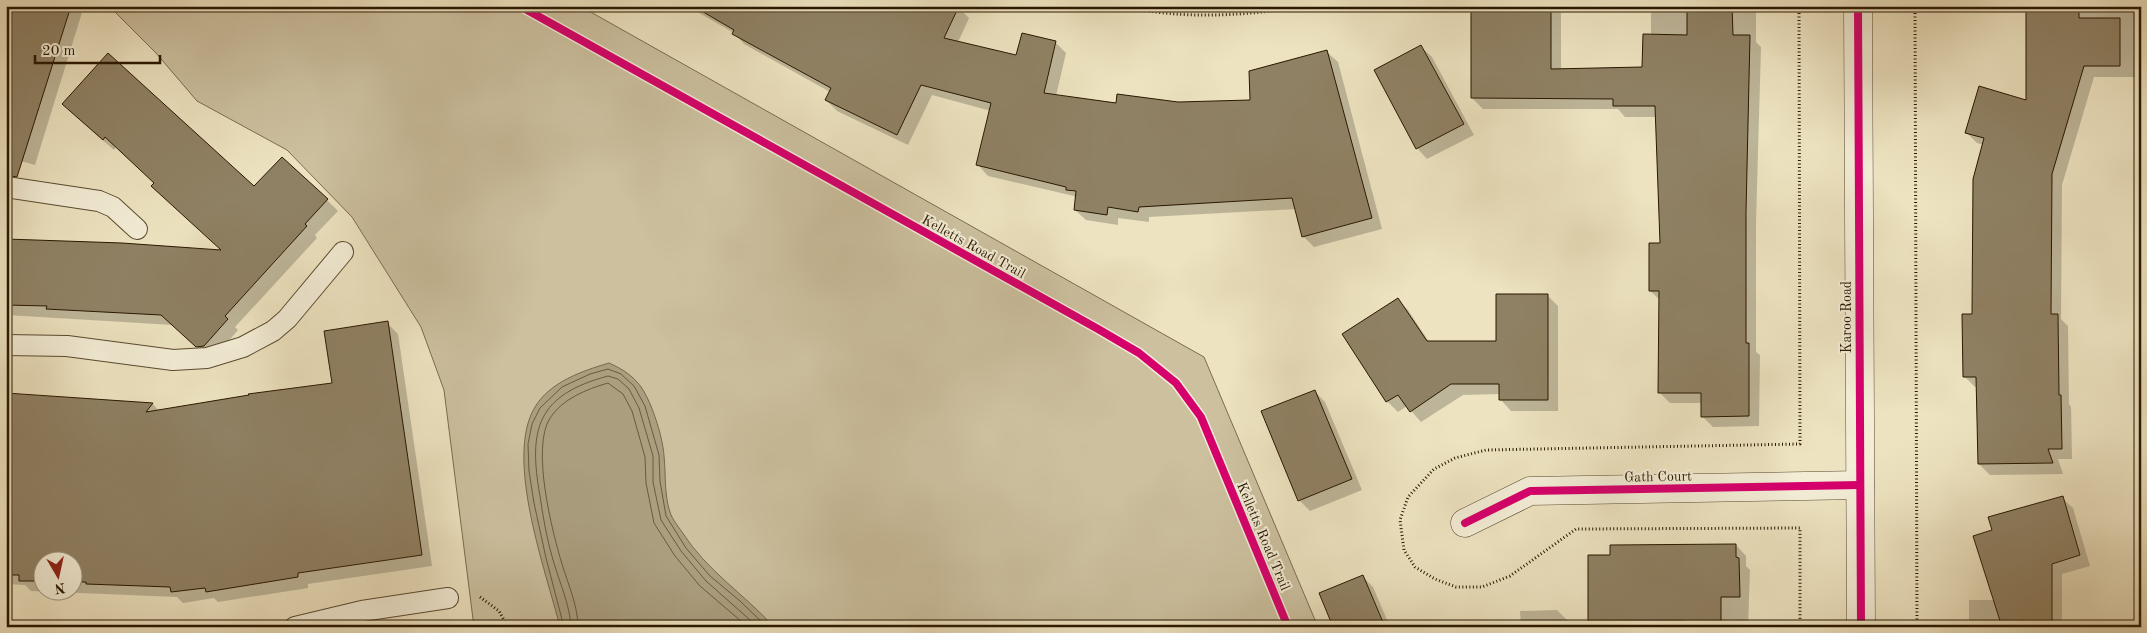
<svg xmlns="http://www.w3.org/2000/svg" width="2147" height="633" viewBox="0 0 2147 633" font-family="'Old Standard TT',serif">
<rect width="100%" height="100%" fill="#ede3c0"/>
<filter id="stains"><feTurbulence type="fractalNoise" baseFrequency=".004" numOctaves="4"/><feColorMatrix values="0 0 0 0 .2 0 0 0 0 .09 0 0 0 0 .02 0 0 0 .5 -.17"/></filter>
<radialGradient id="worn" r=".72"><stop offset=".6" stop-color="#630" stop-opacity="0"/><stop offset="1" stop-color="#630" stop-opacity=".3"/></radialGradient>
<path fill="#ccc09f" stroke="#7a6c50" d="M 109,6 L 580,6 L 1204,357 L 1318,627 L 474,627 L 444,390 L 421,327 L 352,217 L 287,150 L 197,101 L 156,53 Z"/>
<path fill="#aa9e7f" stroke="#76684c" d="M 609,363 C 620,368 629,373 637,382 C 650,395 663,437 664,456 C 666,475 664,494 670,512 C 672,519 678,526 682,532 C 707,571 743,593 774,627 L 560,627 C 546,571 504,458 535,407 C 550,382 582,371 609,363 Z"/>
<g fill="#0003" fill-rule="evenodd">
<path d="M 6,6 L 84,6 L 35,165 L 6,157 Z"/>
<path d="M 687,6 L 957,6 L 969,18 L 958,42 L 1017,56 L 1055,42 L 1066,53 L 1056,96 L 1117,104 L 1252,102 L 1327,52 L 1338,62 L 1382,229 L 1314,247 L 1303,236 L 1296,209 L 1149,217 L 1149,222 L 1118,218 L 1118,225 L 1086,220 L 1075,210 L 1076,199 L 1074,196 L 988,176 L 978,165 L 991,111 L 932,95 L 908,145 L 837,111 L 826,100 L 830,92 L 744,44 L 734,33 Z"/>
<path d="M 1472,6 L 1561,6 L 1561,70 L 1644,69 L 1651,36 L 1651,6 L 1756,6 L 1756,42 L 1761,47 L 1756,223 L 1756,352 L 1760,355 L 1759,426 L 1713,427 L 1702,416 L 1702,403 L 1670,403 L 1659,392 L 1660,300 L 1650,291 L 1661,245 L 1657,117 L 1625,117 L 1618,109 L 1483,109 L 1472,98 Z"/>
<path d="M 2027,6 L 2141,6 L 2141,77 L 2094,77 L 2062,185 L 2061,319 L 2068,326 L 2069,404 L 2071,407 L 2072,459 L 2058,459 L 2063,474 L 1990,475 L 1979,464 L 1978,387 L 1975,387 L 1964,376 L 1973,316 L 1984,145 L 1977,143 L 1966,132 L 2027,101 Z"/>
<path d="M 1421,47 L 1432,57 L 1474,135 L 1427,159 L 1417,148 Z"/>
<path d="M 74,115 L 254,188 L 327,200 L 338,211 L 315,235 L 317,238 L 235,327 L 238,330 L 215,357 L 208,357 L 173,325 L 6,315 L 6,239 L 19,239 L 21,241 L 223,251 L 156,183 L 116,147 L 114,150 Z"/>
<path d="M 1547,295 L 1558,306 L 1558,411 L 1511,411 L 1501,400 L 1500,394 L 1463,395 L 1421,422 L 1407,406 L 1398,412 L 1387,401 L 1398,300 L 1408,310 L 1430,343 L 1497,342 Z"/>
<path d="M 387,323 L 398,334 L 432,566 L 308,584 L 308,588 L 218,602 L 214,598 L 183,603 L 177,597 L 31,591 L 25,585 L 6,584 L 6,394 L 153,404 L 159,411 L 333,384 ZM 42,560 L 72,560 L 72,590 L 42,590 Z"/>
<path d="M 1314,391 L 1325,402 L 1362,490 L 1310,511 L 1299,500 Z"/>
<path d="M 2062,498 L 2073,508 L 2090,566 L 2062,574 L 2062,627 L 1969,627 L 1969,600 L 1995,600 Z"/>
<path d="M 1736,545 L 1746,556 L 1746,566 L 1750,570 L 1748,627 L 1595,627 L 1589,621 L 1611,556 Z"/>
<path d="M 1363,577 L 1373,587 L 1390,627 L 1335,627 Z"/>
<path d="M 1557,610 L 1568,621 L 1568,627 L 1521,627 L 1520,611 Z"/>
</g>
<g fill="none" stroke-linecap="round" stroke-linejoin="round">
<g stroke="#6a5a40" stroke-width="1">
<path d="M 564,627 L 546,558 L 534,503 L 529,471 L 528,444 L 532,424 L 540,408 L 562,387 L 590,374 L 608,369 L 621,374 L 634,386 L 645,406 L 659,455 L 660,481 L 666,516 L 686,548 L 710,576 L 740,601 L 767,627"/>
<path d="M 571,627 C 570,605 559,581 553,560 C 547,540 543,517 540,496 C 528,429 537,395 608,376 L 618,379 L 629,389 L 639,408 L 653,456 L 653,482 L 661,520 L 681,551 L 706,581 L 758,627"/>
<path d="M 578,627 C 578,606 568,584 562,564 C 552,531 531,448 550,418 C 562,399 587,389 608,383 L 623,394 L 632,411 L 645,457 L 646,483 L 654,523 L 675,556 L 700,586 L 748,627"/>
</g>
</g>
<g fill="#8f8164" stroke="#291700">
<path d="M 6,6 L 71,6 L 17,177 L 6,175 Z"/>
<path d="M 693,6 L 959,6 L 944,38 L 1016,55 L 1022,33 L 1056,41 L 1044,93 L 1116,103 L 1117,94 L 1178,102 L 1250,100 L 1249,71 L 1327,50 L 1372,218 L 1302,237 L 1292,198 L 1139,207 L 1138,212 L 1108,207 L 1107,215 L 1074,210 L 1076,191 L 1066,190 L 1066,187 L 976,165 L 991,103 L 921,85 L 897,135 L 825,100 L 831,88 L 732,34 L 734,30 Z"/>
<path d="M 1471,6 L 1551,6 L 1551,69 L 1642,67 L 1643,34 L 1687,35 L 1687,6 L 1732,6 L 1733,35 L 1750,35 L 1746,212 L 1746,343 L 1749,343 L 1749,416 L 1701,417 L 1701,393 L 1658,393 L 1659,291 L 1649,291 L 1649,243 L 1660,243 L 1655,106 L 1613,106 L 1613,99 L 1471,98 Z"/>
<path d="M 2026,10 L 2079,10 L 2079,18 L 2120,18 L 2120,66 L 2084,66 L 2052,174 L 2051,314 L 2058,314 L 2059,395 L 2061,395 L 2062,449 L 2048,449 L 2053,463 L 1978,464 L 1976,377 L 1963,377 L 1962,314 L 1972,314 L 1973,179 L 1984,138 L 1965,133 L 1979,86 L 2026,100 Z"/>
<path d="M 1421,45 L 1464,124 L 1416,149 L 1374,70 Z"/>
<path d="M 108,53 L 254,186 L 282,157 L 328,199 L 305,224 L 307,226 L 225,316 L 228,319 L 204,346 L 196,347 L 161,315 L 46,309 L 47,306 L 6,305 L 6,239 L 122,243 L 221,250 L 151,186 L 154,183 L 105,137 L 103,140 L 62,104 Z"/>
<path d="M 1496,294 L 1548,294 L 1548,400 L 1499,400 L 1499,384 L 1451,384 L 1410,412 L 1398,395 L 1386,402 L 1342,334 L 1398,298 L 1427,341 L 1496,341 Z"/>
<path d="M 388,321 L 422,555 L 298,573 L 298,577 L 206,592 L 205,588 L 171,592 L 170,587 L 86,584 L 86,582 L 72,582 L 72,560 L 42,560 L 42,581 L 19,581 L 19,575 L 6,575 L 6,393 L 153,403 L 146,412 L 249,395 L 248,394 L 332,383 L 324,331 Z"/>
<path d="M 1315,390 L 1352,479 L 1298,501 L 1261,411 Z"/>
<path d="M 2063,496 L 2080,555 L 2052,564 L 2052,627 L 2002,627 L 1973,536 L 1992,530 L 1988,517 Z"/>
<path d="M 1736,544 L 1736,557 L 1739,558 L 1740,597 L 1721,597 L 1721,627 L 1684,627 L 1683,621 L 1588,621 L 1588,555 L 1610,555 L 1610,545 Z"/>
<path d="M 1363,575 L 1385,627 L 1333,627 L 1319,593 Z"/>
</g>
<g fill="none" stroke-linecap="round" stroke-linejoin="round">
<defs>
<g id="service">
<path d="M 6,187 L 99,201 L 113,207 L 137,229"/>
<path d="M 6,345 L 67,346 L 173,360 L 207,358 L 243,347 L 273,331 L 287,319 L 343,252"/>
<path d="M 295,627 L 362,611 L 448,598"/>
</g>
<g id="minor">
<path d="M 1858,6 L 1861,627"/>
<path d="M 1465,523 L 1530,491 L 1860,485"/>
</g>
</defs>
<use href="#service" stroke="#5a4a30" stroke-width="22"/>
<use href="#minor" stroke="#5a4a30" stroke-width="29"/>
<g stroke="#291700" stroke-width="3" stroke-dasharray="1 2.5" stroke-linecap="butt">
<path d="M 1125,6 C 1177,20 1250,16 1302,6"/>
<path d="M 1799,6 L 1800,444 L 1486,450 L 1455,458 L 1434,469 L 1408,497 L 1400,520 L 1404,550 L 1415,567 L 1435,579 L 1456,587 L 1482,587 L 1510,576 L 1576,529 L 1800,528 L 1800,627"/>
<path d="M 1915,6 L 1917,627"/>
<path d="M 480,597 L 499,611 L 508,627"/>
</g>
<use href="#service" stroke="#f3edd6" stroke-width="20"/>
<use href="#minor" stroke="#f3edd6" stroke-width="28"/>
<defs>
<g id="cycleway">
<path d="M 520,6 L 1098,329 L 1139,353 L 1176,383 L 1201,417 L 1288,627"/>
<path d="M 1858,6 L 1861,627"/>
<path d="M 1465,523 L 1530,491 L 1860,485"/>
</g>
</defs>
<use href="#cycleway" stroke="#f3edd6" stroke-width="11"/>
<use href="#cycleway" stroke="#d6006c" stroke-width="8"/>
</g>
<g text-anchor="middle" stroke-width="4" stroke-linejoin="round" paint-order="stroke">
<g font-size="14" fill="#291700" stroke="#f3edd6">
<text transform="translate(974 246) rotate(29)" y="5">Kelletts Road Trail</text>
<text transform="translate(1846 317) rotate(-90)" y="5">Karoo Road</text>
<text transform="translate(1658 476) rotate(-1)" y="5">Gath Court</text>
<text transform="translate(1264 536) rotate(67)" y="5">Kelletts Road Trail</text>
</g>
</g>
<rect width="2147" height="633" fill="none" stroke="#ede3c0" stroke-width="25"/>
<rect x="8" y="8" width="2132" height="618" fill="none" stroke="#291700" stroke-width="2.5"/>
<rect x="12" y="12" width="2122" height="608" fill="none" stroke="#291700"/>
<g transform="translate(58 576) rotate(171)"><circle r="24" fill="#f3edd6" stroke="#a29780"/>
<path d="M0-4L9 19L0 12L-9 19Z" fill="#8f2418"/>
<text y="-8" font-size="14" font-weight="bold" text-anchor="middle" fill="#291700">N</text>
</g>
<path d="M35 55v8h125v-8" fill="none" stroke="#291700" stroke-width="2.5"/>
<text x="42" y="55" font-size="15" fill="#291700" stroke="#f3edd6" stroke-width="4" paint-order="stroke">20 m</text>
<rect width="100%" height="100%" filter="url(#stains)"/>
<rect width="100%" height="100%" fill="url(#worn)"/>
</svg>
